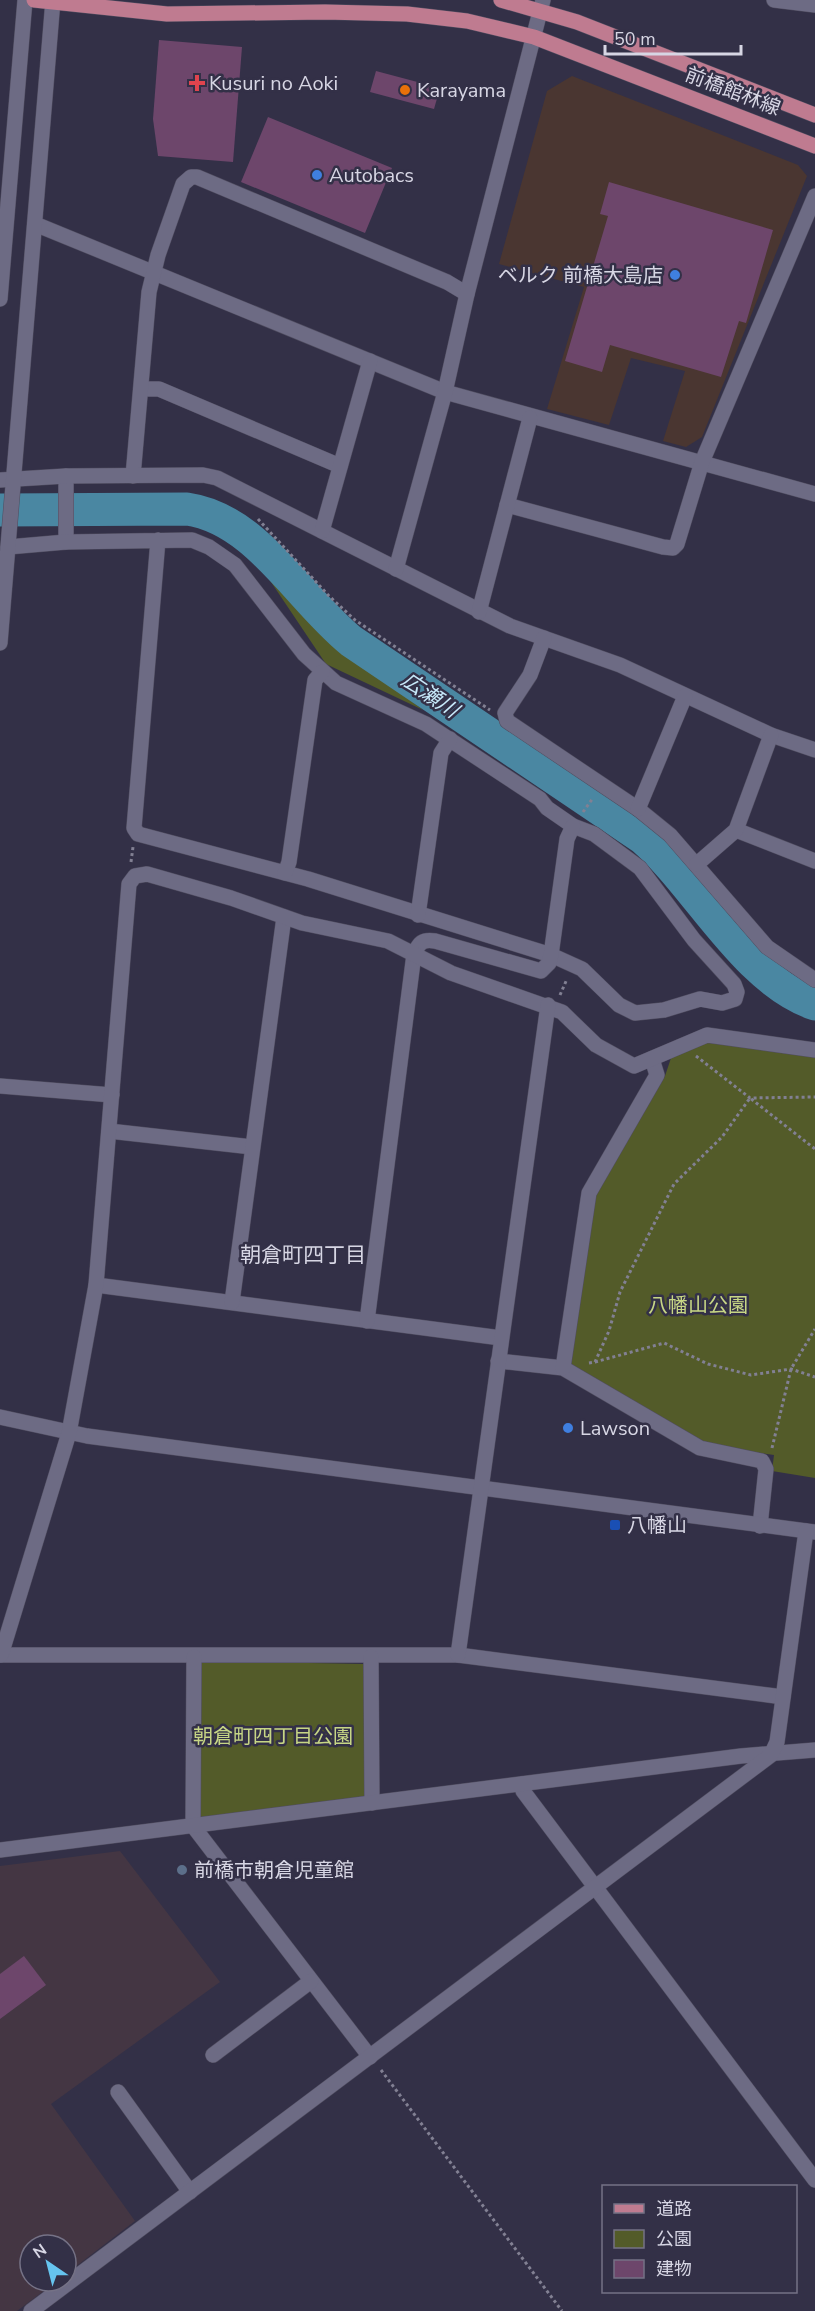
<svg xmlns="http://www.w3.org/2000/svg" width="815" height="2311" viewBox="0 0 815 2311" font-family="'Nunito Sans','Noto Sans JP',sans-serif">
<rect width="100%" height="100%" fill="#333047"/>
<path fill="#4a3631" d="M 572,76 L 798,165 L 807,176 L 702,437 L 686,447 L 663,441 L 685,371 L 631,358 L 609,425 L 547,409 L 584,287 L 499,264 L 547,91 Z"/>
<path fill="#443643" d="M 120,1851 L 220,1982 L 51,2104 L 135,2221 L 66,2274 L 66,2245 L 30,2245 L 30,2281 L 57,2281 L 17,2311 L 0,2311 L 0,1866 Z"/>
<g fill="#535b29">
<path d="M 269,579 L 348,653 L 423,710 L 326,664 Z"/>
<path d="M 706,1041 L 815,1055 L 815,1478 L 772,1471 L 774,1455 L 702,1445 L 573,1370 L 570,1363 L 596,1195 L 665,1076 L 671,1058 Z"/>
<path d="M 199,1661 L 364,1664 L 365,1798 L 199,1818 Z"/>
</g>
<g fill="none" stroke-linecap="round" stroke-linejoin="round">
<path stroke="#4a87a2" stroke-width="33" d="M 0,510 L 187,509 C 257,519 298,598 351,641 L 643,838 C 698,886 744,979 815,1004"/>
</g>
<g fill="#6d466b">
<path d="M 159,40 L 242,47 L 233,162 L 158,156 L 153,119 Z"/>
<path d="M 376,71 L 440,88 L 434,109 L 370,92 Z"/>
<path d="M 268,117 L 392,168 L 365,233 L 241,182 Z"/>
<path d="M 609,182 L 773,230 L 746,323 L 739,321 L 721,377 L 610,345 L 602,372 L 565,361 L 608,216 L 600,214 Z"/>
<path d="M 24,1956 L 46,1985 L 0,2019 L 0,1974 Z"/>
</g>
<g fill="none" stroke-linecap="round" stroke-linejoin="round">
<defs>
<g id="minor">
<path d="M 774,0 L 815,5"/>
<path d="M 35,224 L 445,392 L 815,494"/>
<path d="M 0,299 L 25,0"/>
<path d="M 141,389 L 159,389 L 340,466"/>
<path d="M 66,476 L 66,542"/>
<path d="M 133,476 L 149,292 L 158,255 L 183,184 L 191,177 L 197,177 L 447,282 L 467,294"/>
<path d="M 0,480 L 66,476 L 203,475 L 217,478 L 510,626 L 620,665 L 771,735 L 815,750"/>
<path d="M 507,505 L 663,547 L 673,548 L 677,544 L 702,462 L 815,196"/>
<path d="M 322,531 L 370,361"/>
<path d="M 8,547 L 66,542 L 192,540 L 209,547 L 235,565 L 304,654 L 336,683 L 426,724 L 540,799 L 547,808 L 573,826 L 594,834 L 640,868 L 694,940 L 734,984 L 737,992 L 735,999 L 722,1003 L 700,999 L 664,1010 L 635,1013 L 619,1005 L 582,969 L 551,955 L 308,879 L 138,834 L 134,828 L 158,540"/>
<path d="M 396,569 L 445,392 L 467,294 L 543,0"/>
<path d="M 479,612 L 530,418"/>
<path d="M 544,638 L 530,675 L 505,713 L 507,721 L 638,809 L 670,835 L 767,947 L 815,980"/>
<path d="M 0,643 L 53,0"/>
<path d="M 638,809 L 685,696"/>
<path d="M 736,830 L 815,861"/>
<path d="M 697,864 L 736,830 L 771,735"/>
<path d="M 285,873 L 289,862 L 315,680 L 322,672"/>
<path d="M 418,915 L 441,753 L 450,739"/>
<path d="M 0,1086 L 112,1095"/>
<path d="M 109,1131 L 252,1147"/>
<path d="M 96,1285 L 501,1338"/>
<path d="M 232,1302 L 284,917"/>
<path d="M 367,1321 L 414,954 C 419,943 422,939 435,941 L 541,971 L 549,963 L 551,955 L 567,839 L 573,826"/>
<path d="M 498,1361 L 563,1368 L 700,1448 L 762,1461 L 766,1469 L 760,1526"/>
<path d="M 563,1368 L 589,1193 L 657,1075 L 652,1059"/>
<path d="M 0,1417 L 87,1436 L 815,1532"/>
<path d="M 0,1655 L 458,1655 L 783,1697"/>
<path d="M 1,1655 L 69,1433 L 96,1285 L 129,884 L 135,876 L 147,874 L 231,898 L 302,923 L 388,941 L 451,973 L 562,1012 L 596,1045 L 634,1066 L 707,1035 L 815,1050"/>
<path d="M 458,1655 L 548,1005"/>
<path d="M 194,1657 L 193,1826 L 370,2057"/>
<path d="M 371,1657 L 372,1803"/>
<path d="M 522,1784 L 523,1791 L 815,2180"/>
<path d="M 0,1850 L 741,1756 L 815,1750"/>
<path d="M 213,2055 L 311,1981"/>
<path d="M 118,2092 L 190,2192"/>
<path d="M 31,2311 L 771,1755 L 777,1742 L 806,1531"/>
</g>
<g id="major">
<path d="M 34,0 L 167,14 L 325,12 L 407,14 L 467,21 L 534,37 L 815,146"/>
<path d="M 501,0 L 577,22 L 815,115"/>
</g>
</defs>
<use href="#minor" stroke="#504d60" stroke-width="16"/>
<use href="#major" stroke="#504d60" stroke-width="16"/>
<g stroke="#828093" stroke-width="3" stroke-dasharray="3 3" stroke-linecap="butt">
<path d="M 258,519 L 329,596 L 355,620 L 490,710"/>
<path d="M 583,812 L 593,798"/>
<path d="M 131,862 L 133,847"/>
<path d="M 560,995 L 567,979"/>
<path d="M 696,1056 L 750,1098 L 815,1097"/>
<path d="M 595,1362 L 664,1343 L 708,1364 L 751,1375 L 791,1369 L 815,1377"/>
<path d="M 589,1363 L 595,1362 L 609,1331 L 620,1292 L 674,1184 L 722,1137 L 750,1098 L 815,1149"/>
<path d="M 772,1448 L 791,1369 L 815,1329"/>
<path d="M 381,2070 L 562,2311"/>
</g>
<use href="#minor" stroke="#6d6b84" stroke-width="15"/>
<use href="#major" stroke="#bf7b90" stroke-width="15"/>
</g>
<path fill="#e0444e" stroke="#333047" stroke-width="2" d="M194 74h6v6h6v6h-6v6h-6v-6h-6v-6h6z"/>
<circle fill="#e8710a" stroke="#333047" stroke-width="2" cx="405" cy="90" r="6"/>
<g fill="#3f7fe0" stroke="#333047" stroke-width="2">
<circle cx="317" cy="175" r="6"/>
<circle cx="675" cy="275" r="6"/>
<circle cx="568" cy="1428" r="6"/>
</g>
<rect fill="#1a4fb4" stroke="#333047" stroke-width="2" x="609" y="1519" width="12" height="12" rx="3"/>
<circle fill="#5c6f8a" stroke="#333047" stroke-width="2" cx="182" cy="1870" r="6"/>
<g text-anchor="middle" stroke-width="5" stroke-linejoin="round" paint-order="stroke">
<g font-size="20" fill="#d7d6e4" stroke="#333047" text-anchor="start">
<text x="209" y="90">Kusuri no Aoki</text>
<text x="417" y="97">Karayama</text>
<text x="329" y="182">Autobacs</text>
<text x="663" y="282" text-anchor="end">ベルク 前橋大島店</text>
<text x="580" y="1435">Lawson</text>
<text x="627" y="1532">八幡山</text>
<text x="194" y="1877">前橋市朝倉児童館</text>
</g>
<g font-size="20" fill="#d7d6e4" stroke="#333047">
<text transform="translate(733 91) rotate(21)" y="7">前橋館林線</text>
</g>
<g font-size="20" fill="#c7d685" stroke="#333047">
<text x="698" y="1312">八幡山公園</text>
<text x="273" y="1743">朝倉町四丁目公園</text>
</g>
<g font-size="21" font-style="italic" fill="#c7e9fa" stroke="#333047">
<text transform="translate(430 695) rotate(34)" y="7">広瀬川</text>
</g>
<g font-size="21" fill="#d7d6e4" stroke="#333047">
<text x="303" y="1262">朝倉町四丁目</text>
</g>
</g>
<rect x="602" y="2185" width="195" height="108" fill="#333047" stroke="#757286" stroke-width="1.5"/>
<rect x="614" y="2204" width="30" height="9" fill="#bf7b90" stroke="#757286" stroke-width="1.5"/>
<text x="656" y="2215" font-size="18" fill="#d7d6e4">道路</text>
<rect x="614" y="2230" width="30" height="18" fill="#535b29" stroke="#757286" stroke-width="1.5"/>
<text x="656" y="2245" font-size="18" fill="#d7d6e4">公園</text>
<rect x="614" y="2260" width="30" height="18" fill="#6d466b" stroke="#757286" stroke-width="1.5"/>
<text x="656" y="2275" font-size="18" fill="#d7d6e4">建物</text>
<g transform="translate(48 2263) rotate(325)"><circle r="28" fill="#333047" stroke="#757286" stroke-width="1.5"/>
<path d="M0-4.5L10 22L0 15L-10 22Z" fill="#66c4ef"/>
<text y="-9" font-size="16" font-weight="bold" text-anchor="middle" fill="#d7d6e4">N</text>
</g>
<path d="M605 45v9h136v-9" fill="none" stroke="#d7d6e4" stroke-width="3"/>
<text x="614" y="45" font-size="18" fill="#d7d6e4" stroke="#333047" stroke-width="4.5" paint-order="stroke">50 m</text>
</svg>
